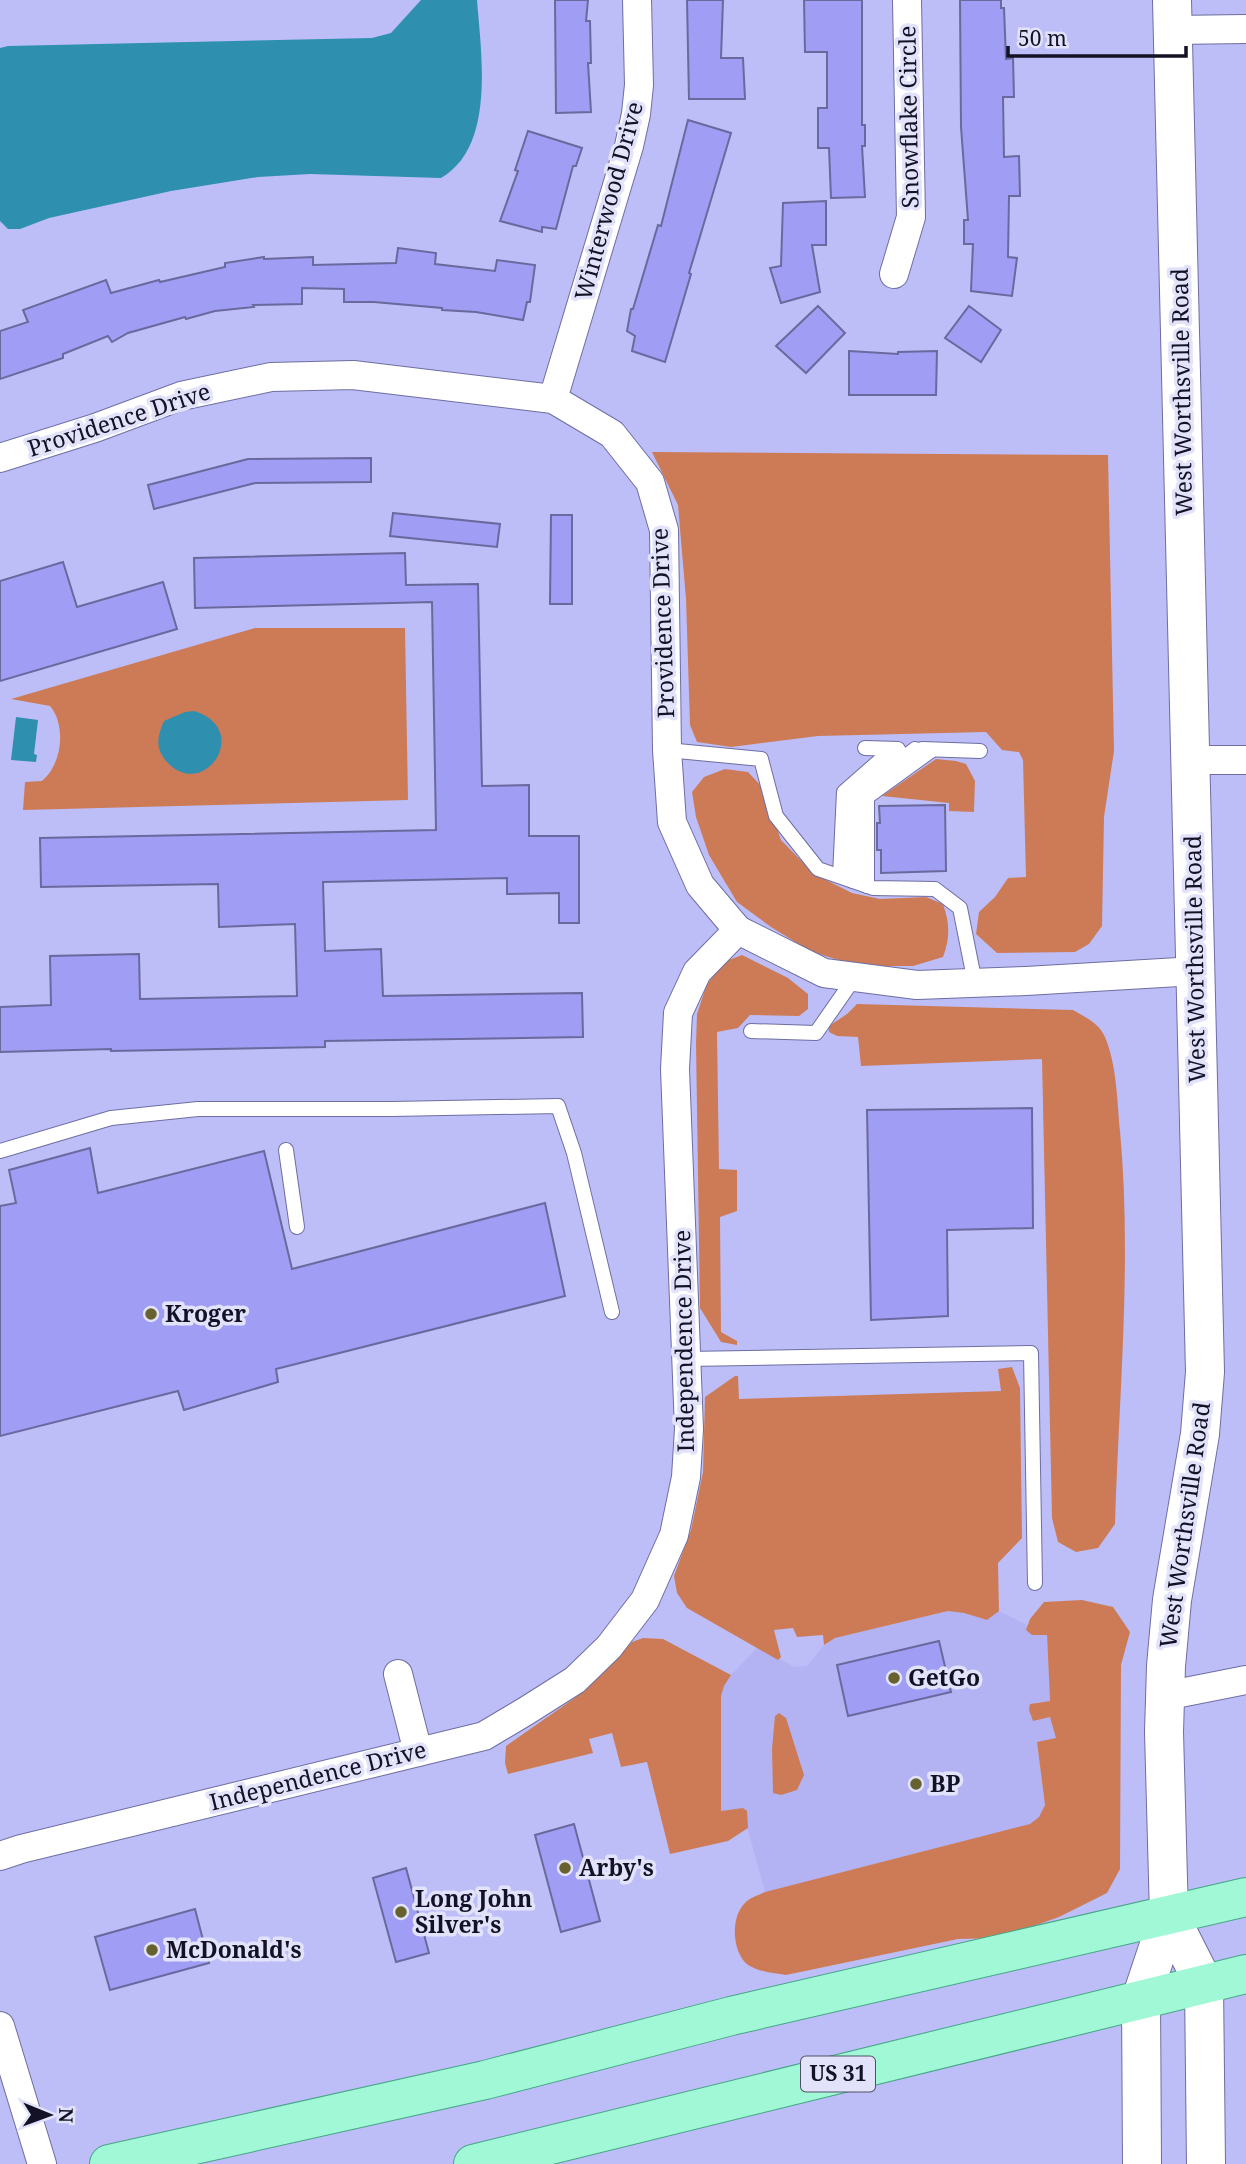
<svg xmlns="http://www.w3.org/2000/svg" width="1246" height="2164" viewBox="0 0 1246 2164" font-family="'Noto Serif',serif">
<rect width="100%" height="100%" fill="#bdbef8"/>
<path fill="#b3b3f4" d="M 948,1611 L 964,1613 L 987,1620 L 999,1611 L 1047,1635 L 1050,1702 L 1035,1702 L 1053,1717 L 1057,1739 L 1037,1742 L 1045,1805 L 1041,1814 L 1037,1820 L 1031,1824 L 765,1892 L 746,1823 L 721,1812 L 721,1696 L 724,1686 L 731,1675 L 758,1647 L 794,1667 L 807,1666 L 824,1645 L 835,1638 Z"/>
<g fill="#cd7b57">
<path d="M 652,452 L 1108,455 L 1114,751 L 1104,817 L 1102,926 L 1089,944 L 1075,952 L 997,953 L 976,934 L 979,912 L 995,897 L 1008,878 L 1026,877 L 1023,760 L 1019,752 L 1002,750 L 986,732 L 818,736 L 731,747 L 697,742 L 690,725 L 686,599 L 678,505 Z"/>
<path d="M 255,628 L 405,628 L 408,800 L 23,810 L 25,782 L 42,781 C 46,777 51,772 53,767 C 63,749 63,721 50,706 L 11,699 Z"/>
<path d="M 936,759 L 956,761 L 966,764 L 975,781 L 974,812 L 949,811 L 949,803 L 882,796 Z"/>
<path d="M 725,769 L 748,772 L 763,788 L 781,840 L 814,874 L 852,893 L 880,899 L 926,897 L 943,904 C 950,924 950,938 943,957 L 913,966 L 857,966 L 810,951 L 771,927 L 737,902 L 709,855 L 696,817 L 692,792 L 704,777 Z"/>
<path d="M 742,955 L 788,978 L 808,994 L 808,1009 L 799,1016 L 750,1015 L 738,1028 L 717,1032 L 719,1169 L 737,1170 L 737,1211 L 720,1217 L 721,1332 L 737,1341 L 737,1345 L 721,1342 L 700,1308 L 696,1044 L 697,1014 L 707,984 L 726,961 Z"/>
<path d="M 857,1004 L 1073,1010 C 1085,1017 1099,1023 1105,1037 C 1117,1066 1117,1100 1120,1131 C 1132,1261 1119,1393 1115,1524 L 1098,1548 L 1076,1552 L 1058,1542 L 1052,1518 L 1042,1059 L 861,1066 L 858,1037 L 837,1036 L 829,1032 L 829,1026 L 847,1014 Z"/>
<path d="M 1012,1367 L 1020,1388 L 1022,1538 L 998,1563 L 999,1611 L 987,1620 L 964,1613 L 948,1611 L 835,1638 L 824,1645 L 823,1635 L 797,1637 L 793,1628 L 774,1630 L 781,1657 L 778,1660 L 687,1608 L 677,1593 L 674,1576 L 691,1530 L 703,1472 L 705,1397 L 735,1376 L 738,1376 L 739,1399 L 1001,1391 L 998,1369 Z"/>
<path d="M 1082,1600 L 1113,1607 L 1130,1632 L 1121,1665 L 1120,1869 L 1107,1893 L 1059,1917 L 1000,1938 L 958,1939 L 786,1975 C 774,1973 759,1972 748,1965 C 732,1953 730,1917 745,1903 C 749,1898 759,1895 765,1892 L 1030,1824 L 1039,1817 L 1045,1805 L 1037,1742 L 1056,1738 L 1050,1717 L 1033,1721 L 1029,1710 L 1030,1704 L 1050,1701 L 1047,1635 L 1032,1635 L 1026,1630 L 1030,1619 L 1044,1602 Z"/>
<path d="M 643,1638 L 663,1639 L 731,1675 L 724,1686 L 721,1696 L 721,1811 L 743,1808 L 747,1811 L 748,1828 L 728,1841 L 670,1854 L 647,1762 L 621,1767 L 612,1733 L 589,1739 L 593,1753 L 508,1774 L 505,1763 L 506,1746 L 579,1695 L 632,1642 Z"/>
<path d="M 779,1713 L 786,1718 L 804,1775 L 797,1790 L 781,1795 L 773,1793 L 772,1749 L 775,1716 Z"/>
</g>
<g fill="#2e8faf">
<path d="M 421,0 L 477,0 C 481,53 496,147 441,178 L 310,174 L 258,177 L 171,191 L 49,218 L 20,229 L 8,229 L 0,221 L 0,48 L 8,46 L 372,38 L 391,33 Z"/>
<path d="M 194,711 C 253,729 204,802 167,762 C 155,749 157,736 164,721 L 185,712 Z"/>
<path d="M 16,717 L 38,720 L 34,754 L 37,755 L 36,762 L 11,760 Z"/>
</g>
<g fill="#a09df5" stroke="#6a699d" stroke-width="2">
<path d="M 555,0 L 588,0 L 586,21 L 590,21 L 591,63 L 588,63 L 591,112 L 556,113 Z"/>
<path d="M 687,0 L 723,0 L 721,58 L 743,58 L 745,99 L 689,99 Z"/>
<path d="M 804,0 L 862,0 L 862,125 L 865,125 L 865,146 L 862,146 L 865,197 L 831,198 L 829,148 L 818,148 L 818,108 L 827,108 L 827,52 L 805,52 Z"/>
<path d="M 960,0 L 1001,0 L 1001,8 L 1004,8 L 1006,59 L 1013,58 L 1014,97 L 1003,97 L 1004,157 L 1019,156 L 1020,196 L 1009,196 L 1008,257 L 1017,258 L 1012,296 L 971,291 L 973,244 L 964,244 L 964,220 L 968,220 L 961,127 Z"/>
<path d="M 688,120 L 731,133 L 689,273 L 691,274 L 665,362 L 632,351 L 635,336 L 627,331 L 631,309 L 633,309 L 658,225 L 661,226 Z"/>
<path d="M 528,131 L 582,148 L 576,166 L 573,166 L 556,229 L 542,227 L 542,232 L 500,221 L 518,171 L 515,170 Z"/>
<path d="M 826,201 L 826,245 L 812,245 L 820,292 L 781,303 L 770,268 L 781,266 L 783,203 Z"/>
<path d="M 398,248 L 436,253 L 435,264 L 495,271 L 497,260 L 535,265 L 530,302 L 527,302 L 523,320 L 476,312 L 442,310 L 442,308 L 374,302 L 344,302 L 344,289 L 302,288 L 302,304 L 253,305 L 254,307 L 215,311 L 186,319 L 185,317 L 128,333 L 112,342 L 108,336 L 63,354 L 63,358 L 0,379 L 0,331 L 28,322 L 23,310 L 106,280 L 111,293 L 159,280 L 160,282 L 225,267 L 225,263 L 264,257 L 264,259 L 313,257 L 313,265 L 396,263 Z"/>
<path d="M 818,306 L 845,333 L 806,373 L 776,346 Z"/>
<path d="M 969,306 L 1001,330 L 981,362 L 945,338 Z"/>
<path d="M 849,351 L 898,354 L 898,352 L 937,351 L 936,395 L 849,395 Z"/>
<path d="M 371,458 L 371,482 L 255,483 L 154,509 L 148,485 L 248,459 Z"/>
<path d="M 393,513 L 500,524 L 497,547 L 390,536 Z"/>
<path d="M 551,515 L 572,515 L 572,604 L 550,604 Z"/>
<path d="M 405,553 L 406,585 L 478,584 L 482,786 L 529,785 L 529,836 L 579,836 L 579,923 L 559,923 L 559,893 L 507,894 L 507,878 L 323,882 L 325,951 L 381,949 L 383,996 L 582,993 L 583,1037 L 325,1041 L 325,1047 L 111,1051 L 111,1049 L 0,1052 L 0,1007 L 51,1005 L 50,956 L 139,954 L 140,999 L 297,996 L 295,924 L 219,927 L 218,884 L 41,887 L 40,838 L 436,830 L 432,602 L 195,608 L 194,558 Z"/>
<path d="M 63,562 L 77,607 L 163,582 L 177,629 L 0,681 L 0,581 Z"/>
<path d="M 945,805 L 946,871 L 881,873 L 881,850 L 877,850 L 877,823 L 880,823 L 879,806 Z"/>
<path d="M 1032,1108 L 1033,1228 L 947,1230 L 948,1316 L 871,1320 L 867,1110 Z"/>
<path d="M 90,1148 L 98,1193 L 264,1151 L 292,1269 L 545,1203 L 565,1296 L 276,1369 L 278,1382 L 184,1410 L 178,1391 L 0,1436 L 0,1206 L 16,1203 L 9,1170 Z"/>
<path d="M 939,1641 L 951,1692 L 848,1716 L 837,1665 Z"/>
<path d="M 574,1824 L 600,1921 L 561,1932 L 535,1835 Z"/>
<path d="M 406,1868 L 429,1953 L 396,1962 L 373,1878 Z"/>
<path d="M 195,1909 L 209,1963 L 110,1990 L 95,1937 Z"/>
</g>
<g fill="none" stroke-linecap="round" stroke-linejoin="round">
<defs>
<g id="lane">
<path d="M 865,748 L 898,749"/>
<path d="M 922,749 L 980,751"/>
<path d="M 667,750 L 761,759 L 776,816 L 818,869 L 873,888 L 935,889 L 960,908 L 975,983"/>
<path d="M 840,876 L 844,792 L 893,749"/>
<path d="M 853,881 L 856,794 L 915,749"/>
<path d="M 867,886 L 867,797 L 932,750"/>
<path d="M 751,1031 L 816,1033 L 855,977"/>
<path d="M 286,1150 L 297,1227"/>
<path d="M 0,1151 L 111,1118 L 198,1109 L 392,1109 L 558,1106 L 574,1153 L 612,1312"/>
<path d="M 686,1359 L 1031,1353 L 1035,1583"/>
</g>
<g id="street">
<path d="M 1173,30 L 1246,29"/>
<path d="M 894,274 L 911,217 L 907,0"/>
<path d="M 553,399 L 629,146 L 636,114 L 639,85 L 637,0"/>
<path d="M 0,458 L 95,428 L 181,396 L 271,377 L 353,375 L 553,399 L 612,434 L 650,482 L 664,530 L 667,750 L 672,822 L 700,885 L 738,930 L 824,973 L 917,985 L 1026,981 L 1196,971"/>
<path d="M 1191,760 L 1246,760"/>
<path d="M 398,1674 L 418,1752"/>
<path d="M 1165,1696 L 1246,1680"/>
<path d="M 0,1856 L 21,1849 L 484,1736 L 526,1711 L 575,1680 L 609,1647 L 645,1600 L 674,1535 L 686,1477 L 689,1429 L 675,1069 L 678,1013 L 697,972 L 738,930"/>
<path d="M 0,2026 L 42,2164"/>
</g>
<g id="secondary">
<path d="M 1169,1915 L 1204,1984 L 1206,2164"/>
<path d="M 1142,2164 L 1141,1999 L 1169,1915 L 1164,1732 L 1166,1666 L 1172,1600 L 1200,1434 L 1205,1372 L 1172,0"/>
</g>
<g id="primary">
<path d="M 109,2164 L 485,2080 L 731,2016 L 1246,1897"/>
<path d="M 473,2164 L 1246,1974"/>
</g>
</defs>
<use href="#lane" stroke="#6e6ea2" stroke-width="16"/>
<use href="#street" stroke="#6e6ea2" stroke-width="30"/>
<use href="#secondary" stroke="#6e6ea2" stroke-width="40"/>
<use href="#primary" stroke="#45a586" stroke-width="40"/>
<use href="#lane" stroke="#fff" stroke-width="14"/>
<use href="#street" stroke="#fff" stroke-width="28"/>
<use href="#secondary" stroke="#fff" stroke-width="38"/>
<use href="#primary" stroke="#a0f8d6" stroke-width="38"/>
</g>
<g fill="#66612e" stroke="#e2e3fa" stroke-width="2.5">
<circle cx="151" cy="1314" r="7"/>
<circle cx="894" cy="1678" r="7"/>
<circle cx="916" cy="1784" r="7"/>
<circle cx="565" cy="1868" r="7"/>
<circle cx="401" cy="1912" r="7"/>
<circle cx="152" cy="1950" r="7"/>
</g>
<g text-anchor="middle" stroke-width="7" stroke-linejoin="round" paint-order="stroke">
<rect fill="#e2e3fa" stroke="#505065" stroke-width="2" x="801" y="2056.5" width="74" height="35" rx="5"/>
<g font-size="21" font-weight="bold" fill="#121125">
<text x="838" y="2081">US 31</text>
</g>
<g font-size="23" fill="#121125" stroke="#e2e3fa">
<text transform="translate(909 117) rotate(-91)" y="8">Snowflake Circle</text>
<text transform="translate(609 201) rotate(-75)" y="8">Winterwood Drive</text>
<text transform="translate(1182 392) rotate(-91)" y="8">West Worthsville Road</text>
<text transform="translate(119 420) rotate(-18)" y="8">Providence Drive</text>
<text transform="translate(663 623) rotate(-92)" y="8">Providence Drive</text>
<text transform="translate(1195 959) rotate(-91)" y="8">West Worthsville Road</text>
<text transform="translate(684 1341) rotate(-91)" y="8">Independence Drive</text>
<text transform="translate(1185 1525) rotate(-82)" y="8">West Worthsville Road</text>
<text transform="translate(318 1776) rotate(-14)" y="8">Independence Drive</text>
</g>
<g font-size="23" font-weight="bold" fill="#121125" stroke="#e2e3fa" text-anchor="start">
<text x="165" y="1322">Kroger</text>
<text x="908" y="1686">GetGo</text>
<text x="930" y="1792">BP</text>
<text x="579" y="1876">Arby's</text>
<text x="415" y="1907">Long John<tspan x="415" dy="26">Silver's</tspan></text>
<text x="166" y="1958">McDonald's</text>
</g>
</g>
<g transform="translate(49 2115) rotate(91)" stroke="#e2e3fa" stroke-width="5" paint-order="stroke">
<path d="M0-5L12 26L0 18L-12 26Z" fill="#121125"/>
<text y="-10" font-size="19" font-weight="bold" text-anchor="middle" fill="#121125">N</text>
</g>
<path d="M1008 46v10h178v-10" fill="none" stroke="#121125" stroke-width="3.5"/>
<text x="1018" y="46" font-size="21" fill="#121125" stroke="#e2e3fa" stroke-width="5" paint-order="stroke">50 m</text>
</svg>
